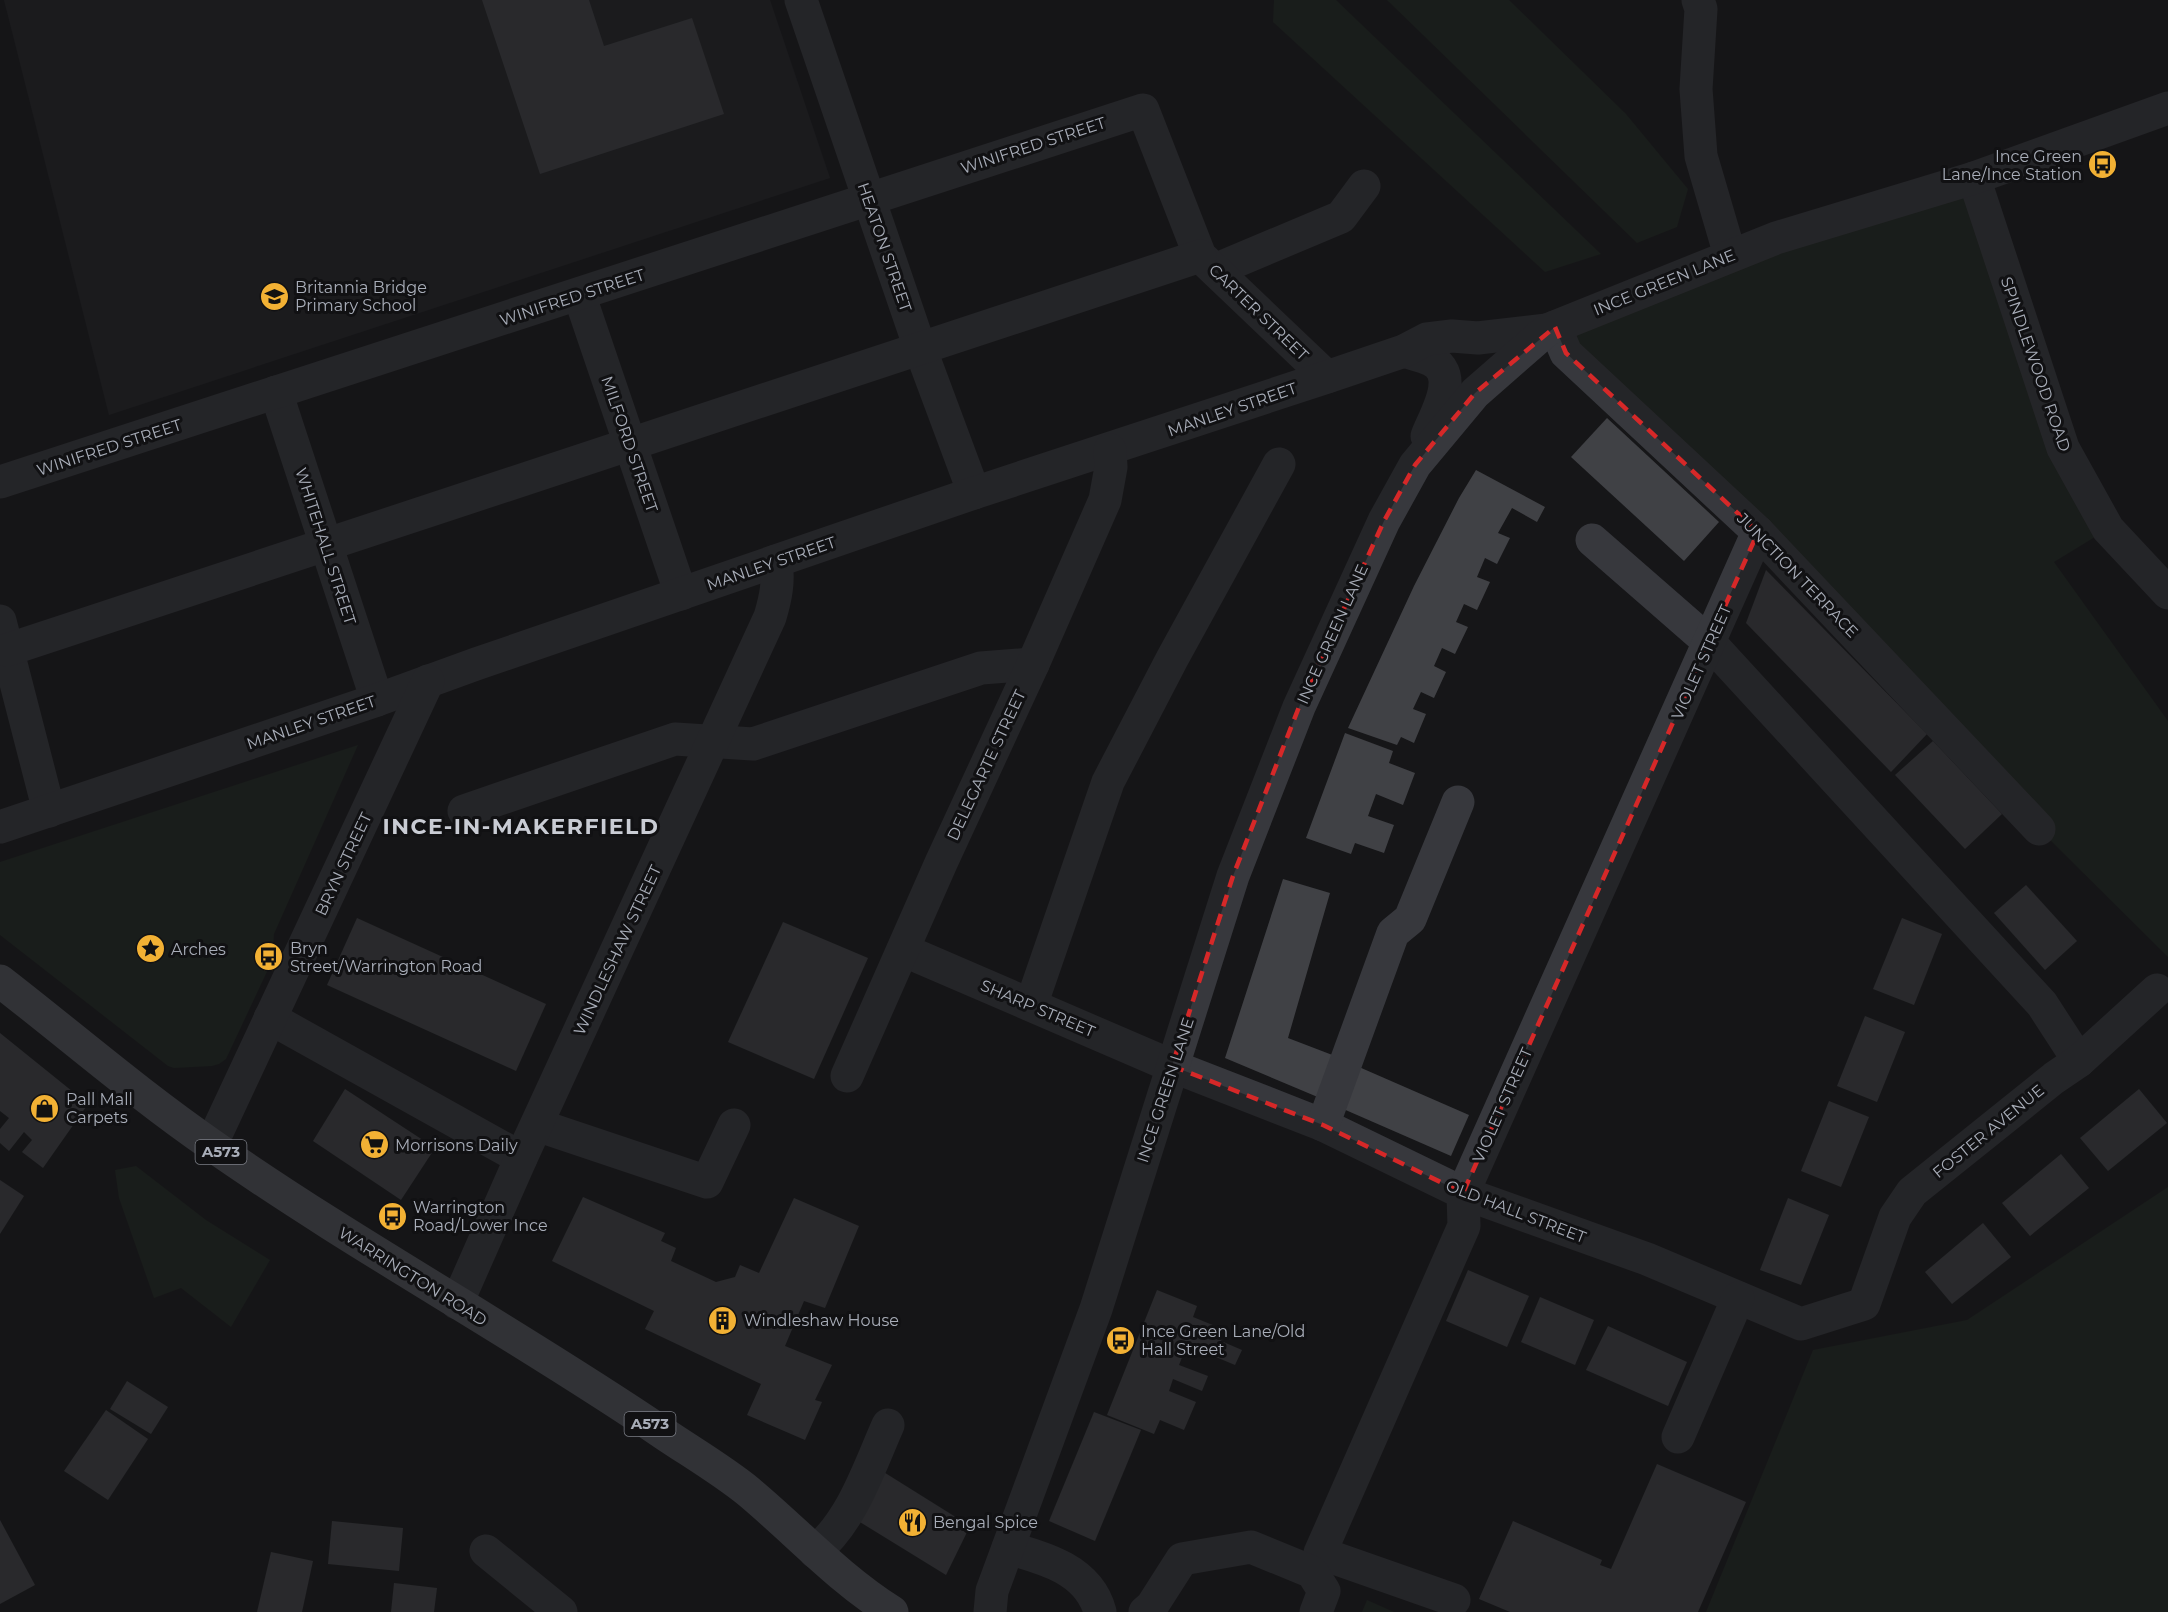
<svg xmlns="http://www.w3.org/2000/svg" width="2168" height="1612" viewBox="0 0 2168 1612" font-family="Montserrat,sans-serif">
<rect width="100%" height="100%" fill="#161618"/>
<path fill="#222225" d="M 4,0 L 770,0 L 830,178 L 109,415 Z"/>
<g fill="#1e261f">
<path d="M 1274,0 L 1336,0 L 1601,254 L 1545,272 L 1273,22 Z"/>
<path d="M 1387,0 L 1509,0 L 1626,114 L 1688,189 L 1677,227 L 1637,243 Z"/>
<path d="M 1974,178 L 2108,529 L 2054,562 L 2168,721 L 2168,957 L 2039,829 L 1555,327 Z"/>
<path d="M 358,745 L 274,934 L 272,961 L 226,1059 L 219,1064 L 212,1066 L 174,1068 L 168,1066 L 0,935 L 0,862 Z"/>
<path d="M 136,1166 L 206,1220 L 270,1260 L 231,1327 L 181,1288 L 154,1298 L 119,1198 L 115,1170 Z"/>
<path d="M 2168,1187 L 2168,1612 L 1706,1612 L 1813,1350 L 1967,1320 Z"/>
<path d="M 1367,1600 L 1394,1612 L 1362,1612 Z"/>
</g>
<g fill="#404145">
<path d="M 482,0 L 589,0 L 604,46 L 692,18 L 724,114 L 540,174 Z"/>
<path d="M 1607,418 L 1719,522 L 1684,561 L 1571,457 Z"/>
<path d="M 1476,470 L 1545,507 L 1537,522 L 1512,508 L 1498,533 L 1510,538 L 1497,564 L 1485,558 L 1477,577 L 1490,582 L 1477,610 L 1464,604 L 1456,622 L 1468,627 L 1455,654 L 1442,648 L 1434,666 L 1446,672 L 1434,698 L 1421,692 L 1413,709 L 1426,714 L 1414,743 L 1401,737 L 1397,745 L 1348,728 L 1414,586 L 1459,498 Z"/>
<path d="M 1766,570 L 1927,734 L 1891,772 L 1746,623 Z"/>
<path d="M 1345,733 L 1393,751 L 1389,763 L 1415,773 L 1403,805 L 1376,794 L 1368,816 L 1394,825 L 1384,853 L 1355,843 L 1351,854 L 1306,838 Z"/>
<path d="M 1933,741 L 2002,814 L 1965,849 L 1895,775 Z"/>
<path d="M 1283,879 L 1330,893 L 1288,1038 L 1335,1056 L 1320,1098 L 1225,1058 Z"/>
<path d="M 2026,885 L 2077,941 L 2045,970 L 1994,913 Z"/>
<path d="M 357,918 L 546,1004 L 516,1071 L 327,985 Z"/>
<path d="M 1902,918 L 1942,934 L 1914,1005 L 1873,989 Z"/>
<path d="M 783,922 L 868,958 L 814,1079 L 728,1042 Z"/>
<path d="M 1865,1016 L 1905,1032 L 1877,1102 L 1837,1086 Z"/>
<path d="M 0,1033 L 88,1104 L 43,1168 L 22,1152 L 32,1140 L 24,1132 L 9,1151 L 0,1143 L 0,1129 L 9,1118 L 0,1111 Z"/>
<path d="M 1359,1067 L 1469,1115 L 1451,1156 L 1341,1108 Z"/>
<path d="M 345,1089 L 435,1148 L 401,1200 L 313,1141 Z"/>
<path d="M 2139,1089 L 2167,1123 L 2108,1171 L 2080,1138 Z"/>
<path d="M 1829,1101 L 1869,1117 L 1841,1187 L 1801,1171 Z"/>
<path d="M 2061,1154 L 2089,1188 L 2030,1236 L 2002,1203 Z"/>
<path d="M 0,1180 L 24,1196 L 0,1234 Z"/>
<path d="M 583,1197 L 665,1233 L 661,1241 L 676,1248 L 671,1261 L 716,1282 L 735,1277 L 740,1265 L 759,1273 L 794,1198 L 859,1226 L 825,1308 L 804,1301 L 785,1346 L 832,1365 L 815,1400 L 822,1402 L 805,1440 L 747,1415 L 761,1384 L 645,1329 L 654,1311 L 552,1261 Z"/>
<path d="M 1788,1198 L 1829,1215 L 1801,1285 L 1760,1270 Z"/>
<path d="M 1983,1223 L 2011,1257 L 1952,1304 L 1925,1272 Z"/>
<path d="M 1468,1270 L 1529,1296 L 1507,1347 L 1446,1321 Z"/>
<path d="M 1157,1290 L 1197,1306 L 1193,1317 L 1225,1330 L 1221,1341 L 1242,1350 L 1235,1365 L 1187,1345 L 1179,1365 L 1208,1376 L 1202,1391 L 1173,1379 L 1169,1391 L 1196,1402 L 1184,1430 L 1160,1420 L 1154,1434 L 1107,1415 Z"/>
<path d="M 1540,1297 L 1594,1320 L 1575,1365 L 1521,1342 Z"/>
<path d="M 1608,1326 L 1687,1362 L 1668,1406 L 1586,1370 Z"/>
<path d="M 127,1381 L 168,1407 L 151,1434 L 110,1409 Z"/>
<path d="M 106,1410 L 148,1439 L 108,1500 L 64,1471 Z"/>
<path d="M 1094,1412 L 1141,1430 L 1095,1541 L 1049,1521 Z"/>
<path d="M 1657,1464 L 1746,1502 L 1698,1612 L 1510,1612 L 1479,1599 L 1513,1521 L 1602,1560 L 1600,1565 L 1611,1569 Z"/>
<path d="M 882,1471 L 970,1526 L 946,1575 L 855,1519 Z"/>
<path d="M 0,1520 L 35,1585 L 0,1604 Z"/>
<path d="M 332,1521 L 403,1528 L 399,1571 L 328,1564 Z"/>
<path d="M 271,1552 L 313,1561 L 302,1612 L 257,1612 Z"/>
<path d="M 394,1583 L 437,1588 L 434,1612 L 391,1612 Z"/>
</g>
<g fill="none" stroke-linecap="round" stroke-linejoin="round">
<g stroke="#37383d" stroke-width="33">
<path d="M 801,0 L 920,348 L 974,493"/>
<path d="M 1698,0 L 1701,9 L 1696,89 L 1701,156 L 1730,255"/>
<path d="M 1974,178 L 2063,448 L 2108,529 L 2168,593"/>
<path d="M 1215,270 L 1341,217 L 1364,186"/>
<path d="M 579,294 L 681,594"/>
<path d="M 1555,327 L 1566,353 L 1758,532 L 2039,829"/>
<path d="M 1404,351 C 1413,354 1423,356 1431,360 C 1461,375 1435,415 1427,436"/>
<path d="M 276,392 L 377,700"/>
<path d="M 0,482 L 1143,110 L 1200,256 L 1327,377"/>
<path d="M 1592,540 L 1710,643 L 2042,1004 L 2079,1061"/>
<path d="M 0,621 L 49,811"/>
<path d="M 7,650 L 1200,256"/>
<path d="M 464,811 L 675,739 L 753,744 L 981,668 L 1033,664"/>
<path d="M 0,827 L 377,700 L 476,664 L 974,493 L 1327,377 L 1404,351 L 1427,339 L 1452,336 L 1478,338 L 1547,330"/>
<path d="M 903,950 L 1172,1066 L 1323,1125 L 1463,1193 L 1647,1259 L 1801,1324 L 1864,1304 L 1895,1217 L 1912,1192 L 2054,1078 L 2079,1061 L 2157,990"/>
<path d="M 1031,1005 L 1108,782 L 1172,659 L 1279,464"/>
<path d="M 270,1018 L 521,1158"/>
<path d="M 847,1076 L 941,863 L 1033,664 L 1105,500 L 1111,467 L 1110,450"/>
<path d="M 537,1125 L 707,1182 L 734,1125"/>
<path d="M 1323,1125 L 1393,933 L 1410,919 L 1458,802"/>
<path d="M 211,1145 L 428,681"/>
<path d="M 457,1303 L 521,1158 L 770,617 C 776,597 779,581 776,561"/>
<path d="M 1678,1437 L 1738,1298"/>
<path d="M 1008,1548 C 1045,1558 1089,1570 1100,1612"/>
<path d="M 486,1551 L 561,1612"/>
<path d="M 815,1552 C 853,1519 868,1470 888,1425"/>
<path d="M 1454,1600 L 1320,1553 L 1464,1226 L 1463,1193 L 1758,532"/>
<path d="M 990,1612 L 992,1591 L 1096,1309 L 1233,876 L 1299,707 L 1384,521 L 1415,465 L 1475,393 L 1547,330 L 1776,238 L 1974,178 L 2168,108"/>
<path d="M 1145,1612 L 1152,1606 L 1182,1559 L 1251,1547 L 1312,1572 L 1324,1591 L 1316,1612"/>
</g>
<path stroke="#53555c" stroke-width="33" d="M 0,981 C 71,1036 139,1095 213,1146 C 359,1248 516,1333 663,1433 C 691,1452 722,1470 749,1492 C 798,1533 837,1577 892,1612"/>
</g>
<path d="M0 0H2168V1612H0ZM 1555,327 L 1566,353 L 1758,532 L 1463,1193 L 1323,1125 L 1172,1066 L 1233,876 L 1299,707 L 1384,521 L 1415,465 L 1475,393 Z" fill="#161618" fill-opacity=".55" fill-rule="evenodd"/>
<path fill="none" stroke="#d62828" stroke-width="4.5" stroke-dasharray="12 8" stroke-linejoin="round" d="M 1555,327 L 1566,353 L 1758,532 L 1463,1193 L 1323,1125 L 1172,1066 L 1233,876 L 1299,707 L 1384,521 L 1415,465 L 1475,393 Z"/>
<defs>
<symbol id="bus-disc" viewBox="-11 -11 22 22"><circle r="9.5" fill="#f2b134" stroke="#111113"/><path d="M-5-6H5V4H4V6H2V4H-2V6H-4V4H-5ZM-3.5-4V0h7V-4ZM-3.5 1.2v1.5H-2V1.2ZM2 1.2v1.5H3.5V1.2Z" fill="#111"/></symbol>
<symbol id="school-disc" viewBox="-11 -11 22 22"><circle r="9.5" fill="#f2b134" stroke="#111113"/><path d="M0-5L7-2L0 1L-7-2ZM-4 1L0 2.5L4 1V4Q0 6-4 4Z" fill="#111"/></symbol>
<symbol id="sight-disc" viewBox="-11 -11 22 22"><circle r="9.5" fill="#f2b134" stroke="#111113"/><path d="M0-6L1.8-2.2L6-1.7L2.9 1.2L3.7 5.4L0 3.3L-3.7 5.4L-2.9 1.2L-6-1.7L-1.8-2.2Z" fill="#111"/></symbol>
<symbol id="shop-disc" viewBox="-11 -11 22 22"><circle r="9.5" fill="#f2b134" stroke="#111113"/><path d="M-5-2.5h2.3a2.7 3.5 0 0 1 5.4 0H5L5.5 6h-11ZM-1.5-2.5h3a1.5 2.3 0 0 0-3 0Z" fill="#111"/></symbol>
<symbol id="supermarket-disc" viewBox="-11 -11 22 22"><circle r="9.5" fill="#f2b134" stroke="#111113"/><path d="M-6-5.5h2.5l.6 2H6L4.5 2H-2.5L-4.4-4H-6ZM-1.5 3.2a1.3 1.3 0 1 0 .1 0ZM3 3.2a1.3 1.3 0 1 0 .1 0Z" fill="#111"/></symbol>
<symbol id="building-disc" viewBox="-11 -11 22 22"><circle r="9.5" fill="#f2b134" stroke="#111113"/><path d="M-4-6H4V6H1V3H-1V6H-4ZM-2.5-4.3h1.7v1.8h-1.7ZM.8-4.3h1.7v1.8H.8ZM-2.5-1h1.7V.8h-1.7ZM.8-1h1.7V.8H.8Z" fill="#111"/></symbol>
<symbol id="restaurant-disc" viewBox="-11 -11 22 22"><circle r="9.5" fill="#f2b134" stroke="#111113"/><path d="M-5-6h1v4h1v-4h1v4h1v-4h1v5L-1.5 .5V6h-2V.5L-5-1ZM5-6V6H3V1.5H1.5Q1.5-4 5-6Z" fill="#111"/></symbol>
</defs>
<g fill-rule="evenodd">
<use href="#bus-disc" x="2086" y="148" width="33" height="33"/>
<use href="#school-disc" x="258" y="280" width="33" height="33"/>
<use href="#sight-disc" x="134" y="932" width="33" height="33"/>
<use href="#bus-disc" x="252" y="940" width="33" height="33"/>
<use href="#shop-disc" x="28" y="1092" width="33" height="33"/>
<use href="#supermarket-disc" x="358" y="1128" width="33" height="33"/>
<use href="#bus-disc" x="376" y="1200" width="33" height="33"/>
<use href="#building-disc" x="706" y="1304" width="33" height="33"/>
<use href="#bus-disc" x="1104" y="1324" width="33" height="33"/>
<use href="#restaurant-disc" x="896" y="1506" width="33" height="33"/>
</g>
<g text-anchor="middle" stroke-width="6" stroke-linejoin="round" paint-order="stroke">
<g fill="#111113" stroke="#7b7e86" stroke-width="1.5">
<rect x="195.5" y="1140" width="51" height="24" rx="4.5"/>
<rect x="624.5" y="1412" width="51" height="24" rx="4.5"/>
</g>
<g font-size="15" font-weight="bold" fill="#a8adb8">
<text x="221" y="1157">A573</text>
<text x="650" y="1429">A573</text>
</g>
<g font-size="16" fill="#a8adb8" stroke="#111113">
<text transform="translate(1033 145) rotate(-18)" y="6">WINIFRED STREET</text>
<text transform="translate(885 247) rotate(71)" y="6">HEATON STREET</text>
<text transform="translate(1664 282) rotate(-22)" y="6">INCE GREEN LANE</text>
<text transform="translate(572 297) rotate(-18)" y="6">WINIFRED STREET</text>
<text transform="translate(1259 312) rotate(44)" y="6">CARTER STREET</text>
<text transform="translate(2036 364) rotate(71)" y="6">SPINDLEWOOD ROAD</text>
<text transform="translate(1232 409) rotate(-19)" y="6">MANLEY STREET</text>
<text transform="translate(630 444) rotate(71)" y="6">MILFORD STREET</text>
<text transform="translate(109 447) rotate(-18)" y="6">WINIFRED STREET</text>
<text transform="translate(326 546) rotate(72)" y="6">WHITEHALL STREET</text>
<text transform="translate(771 563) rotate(-19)" y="6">MANLEY STREET</text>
<text transform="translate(1798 575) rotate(46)" y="6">JUNCTION TERRACE</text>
<text transform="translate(1332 634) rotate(-66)" y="6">INCE GREEN LANE</text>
<text transform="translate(1701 662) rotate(-66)" y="6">VIOLET STREET</text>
<text transform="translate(311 722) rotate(-19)" y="6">MANLEY STREET</text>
<text transform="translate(986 765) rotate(-65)" y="6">DELEGARTE STREET</text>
<text transform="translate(343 864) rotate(-65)" y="6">BRYN STREET</text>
<text transform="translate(617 950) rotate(-65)" y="6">WINDLESHAW STREET</text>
<text transform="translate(1038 1008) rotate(23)" y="6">SHARP STREET</text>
<text transform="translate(1165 1090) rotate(-72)" y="6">INCE GREEN LANE</text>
<text transform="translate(1502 1105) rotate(-66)" y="6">VIOLET STREET</text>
<text transform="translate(1988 1131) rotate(-39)" y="6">FOSTER AVENUE</text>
<text transform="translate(1516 1211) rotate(21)" y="6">OLD HALL STREET</text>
<text transform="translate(413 1276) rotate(32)" y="6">WARRINGTON ROAD</text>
</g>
<g font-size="16" fill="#a8adb8" stroke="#111113" text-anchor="start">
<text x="2082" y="162" text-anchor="end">Ince Green<tspan x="2082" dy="18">Lane/Ince Station</tspan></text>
<text x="295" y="293">Britannia Bridge<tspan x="295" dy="18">Primary School</tspan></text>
<text x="290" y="954">Bryn<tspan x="290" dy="18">Street/Warrington Road</tspan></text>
<text x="171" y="955">Arches</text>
<text x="66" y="1105">Pall Mall<tspan x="66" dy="18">Carpets</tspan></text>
<text x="395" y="1151">Morrisons Daily</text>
<text x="413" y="1213">Warrington<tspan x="413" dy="18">Road/Lower Ince</tspan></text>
<text x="744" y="1326">Windleshaw House</text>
<text x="1141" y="1337">Ince Green Lane/Old<tspan x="1141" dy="18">Hall Street</tspan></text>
<text x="933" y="1528">Bengal Spice</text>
</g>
<g font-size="22" font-weight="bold" letter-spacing="1.5" fill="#c9ccd4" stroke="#111113">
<text x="521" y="834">INCE-IN-MAKERFIELD</text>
</g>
</g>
</svg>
